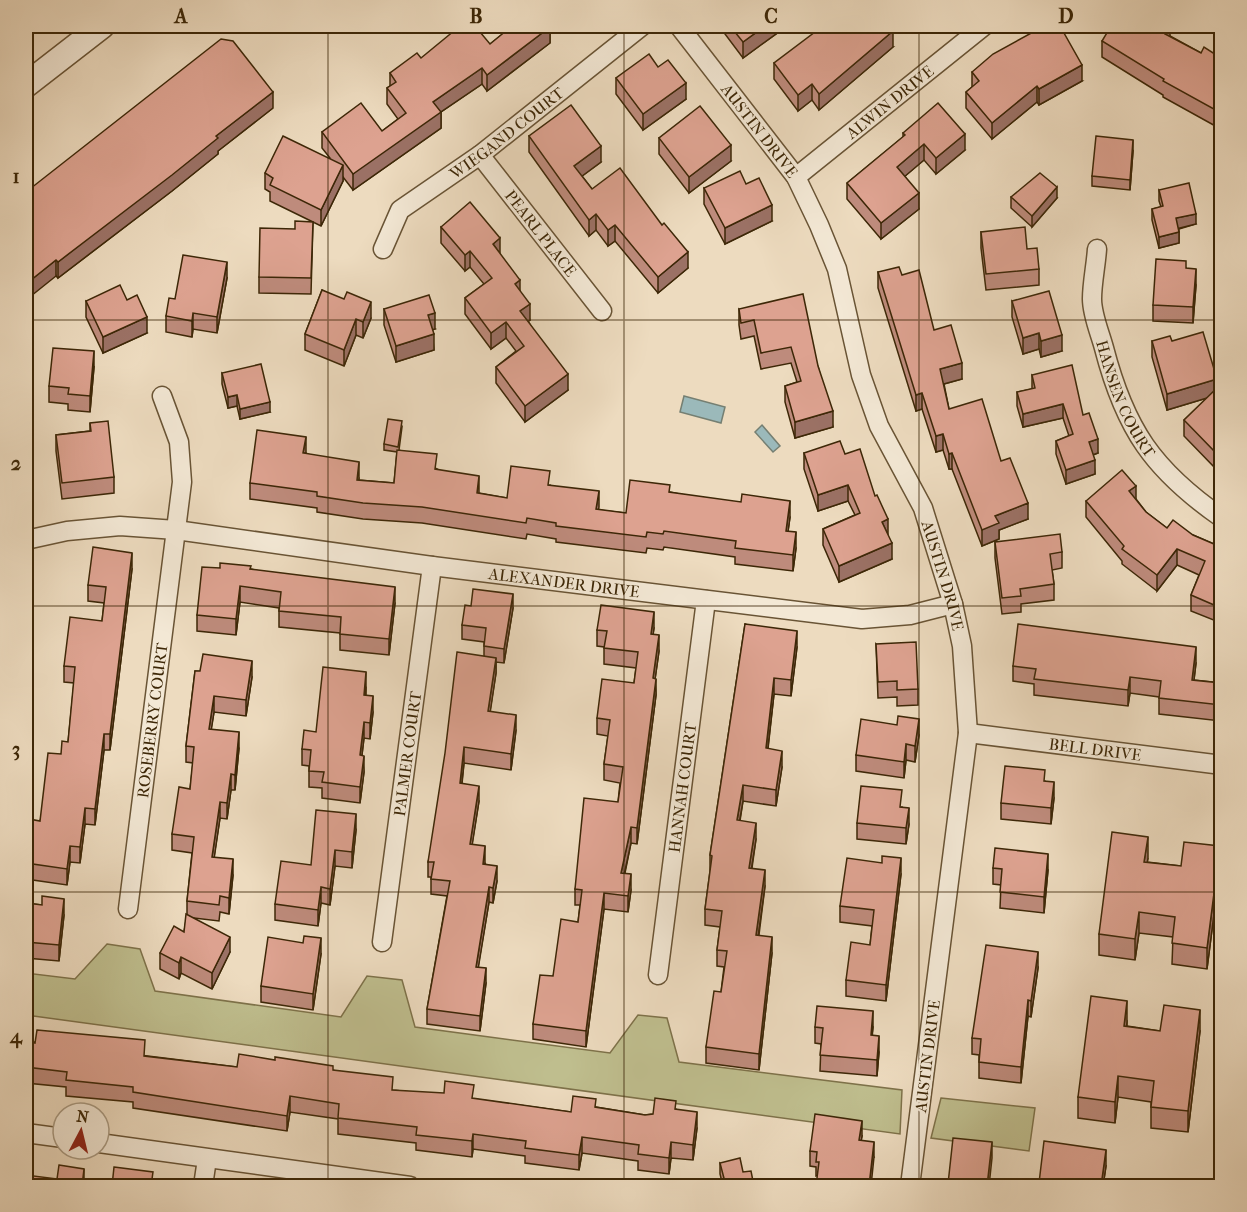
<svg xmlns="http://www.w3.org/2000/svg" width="1247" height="1212" viewBox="0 0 1247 1212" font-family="'IM FELL French Canon',serif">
<rect width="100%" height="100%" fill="#eddbbf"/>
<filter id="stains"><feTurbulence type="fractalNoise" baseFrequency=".00333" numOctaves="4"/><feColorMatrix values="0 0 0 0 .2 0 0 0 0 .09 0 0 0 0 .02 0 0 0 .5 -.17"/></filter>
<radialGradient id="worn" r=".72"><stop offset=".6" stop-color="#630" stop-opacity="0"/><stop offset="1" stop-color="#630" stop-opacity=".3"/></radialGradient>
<g fill="#bfbe8e" stroke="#7e724a" stroke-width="1.5">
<path d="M 107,944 L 140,949 L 155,991 L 341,1017 L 367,976 L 402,980 L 415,1027 L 610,1053 L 638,1015 L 667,1018 L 679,1062 L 902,1090 L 900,1134 L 26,1015 L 26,973 L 75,979 Z"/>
<path d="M 941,1098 L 1035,1108 L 1029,1151 L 931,1138 Z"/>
</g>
<g fill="#9bb9ba" stroke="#757f72" stroke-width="1.5">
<path d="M 684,396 L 725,407 L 721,423 L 680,412 Z"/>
<path d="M 762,425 L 780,446 L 773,452 L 755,432 Z"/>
</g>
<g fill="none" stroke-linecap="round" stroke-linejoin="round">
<defs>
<g id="minor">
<path id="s1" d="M 679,26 L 796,177 L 819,225 L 837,269 L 861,375 L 879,426 L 923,508 L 953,604 L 962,646 L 968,733 L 910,1186"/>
<path id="s2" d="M 480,155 L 602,311"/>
<path id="s3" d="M 796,177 L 984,26"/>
<path id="s4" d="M 383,249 L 400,210 L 480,155 L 642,26"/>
<path id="s5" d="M 1097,249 C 1096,265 1092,283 1092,299 C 1092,315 1100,333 1104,348 C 1125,429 1153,470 1222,518"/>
<path id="s6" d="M 26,540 L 67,531 L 120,526 L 176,530 L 432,566 L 862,619 L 910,615 L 953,604"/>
<path id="s7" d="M 968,733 L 1222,765"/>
<path id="s8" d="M 128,909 L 182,482 L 179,442 L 162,396"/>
<path id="s9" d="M 382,942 L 432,566"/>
<path id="s10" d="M 658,975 L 706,600"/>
<path d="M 26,1133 L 63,1138"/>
<path d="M 99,1143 L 410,1186"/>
<path d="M 203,1186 L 207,1159"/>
</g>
<path id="tertiary" d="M 26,85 L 102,26"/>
</defs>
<use href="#minor" stroke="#695435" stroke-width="21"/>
<use href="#tertiary" stroke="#695435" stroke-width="27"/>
<use href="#minor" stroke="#f3e8d5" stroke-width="18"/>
<use href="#tertiary" stroke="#f3e8d5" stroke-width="24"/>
</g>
<g fill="#be8b7c" stroke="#3d2707" stroke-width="1.5">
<path d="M 500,26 L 552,26 L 550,27 L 550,43 L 487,91 L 482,84 L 441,112 L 441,128 L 353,190 L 343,177 L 343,181 L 321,226 L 313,222 L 311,294 L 259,293 L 259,277 L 295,229 L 313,222 L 270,201 L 270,192 L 265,189 L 265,173 L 330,158 L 322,148 L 322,132 L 382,131 L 398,119 L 387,104 L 387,88 L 390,86 L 390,73 L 421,58 L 490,44 L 505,32 Z"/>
<path d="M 719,26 L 780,26 L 780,31 L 743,58 Z"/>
<path d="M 1170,36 L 1201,53 L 1221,58 L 1221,142 L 1219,141 L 1219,128 L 1163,97 L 1163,95 L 1102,57 L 1102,41 Z"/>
<path d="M 893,47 L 819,110 L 812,100 L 798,111 L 774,79 L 774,63 Z"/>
<path d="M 658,67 L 686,99 L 643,130 L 616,94 L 616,78 Z"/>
<path d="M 972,72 L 1082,81 L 1039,105 L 1037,102 L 992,139 L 966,108 L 966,92 L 972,87 Z"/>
<path d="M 273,108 L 218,151 L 218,154 L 172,191 L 58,278 L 56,276 L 26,192 Z"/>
<path d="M 903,133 L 965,150 L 936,174 L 924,160 L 905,176 L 919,209 L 881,239 L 847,199 L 847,183 L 903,137 Z"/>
<path d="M 529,136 L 601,162 L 582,176 L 592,189 L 688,268 L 658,293 L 615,241 L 608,246 L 596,230 L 589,236 L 529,152 Z"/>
<path d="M 659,138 L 731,161 L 689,193 L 659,154 Z"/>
<path d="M 1133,151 L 1130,190 L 1092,186 L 1092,176 Z"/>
<path d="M 704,188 L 772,221 L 725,244 L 704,204 Z"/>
<path d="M 1159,190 L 1196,224 L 1179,229 L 1179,243 L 1159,248 L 1152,220 L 1152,209 L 1161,207 L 1159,201 Z"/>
<path d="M 1011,197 L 1057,198 L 1032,227 L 1011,208 Z"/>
<path d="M 441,227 L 500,254 L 520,291 L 530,320 L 528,321 L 568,390 L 525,422 L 496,383 L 496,367 L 516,351 L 506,338 L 491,349 L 465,314 L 465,298 L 484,284 L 470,267 L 465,271 L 441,243 Z"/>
<path d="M 981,232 L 1027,249 L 1039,269 L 1039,285 L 986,290 L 981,248 Z"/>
<path d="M 1186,268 L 1196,285 L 1193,323 L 1153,321 L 1153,305 Z"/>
<path d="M 878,272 L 902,275 L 934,330 L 962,379 L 944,384 L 949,409 L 1001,461 L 1028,519 L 999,530 L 999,539 L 982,546 L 952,469 L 949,469 L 943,450 L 936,452 L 922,409 L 916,411 L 878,288 Z"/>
<path d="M 227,278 L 217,333 L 193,329 L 192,337 L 166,332 L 166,316 L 175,299 Z"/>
<path d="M 322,290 L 371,318 L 363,338 L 356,335 L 344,366 L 305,350 L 305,334 Z"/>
<path d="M 86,301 L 147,333 L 103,353 L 86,317 Z"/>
<path d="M 1012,301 L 1062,351 L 1041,357 L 1039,349 L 1023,354 L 1012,317 Z"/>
<path d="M 384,309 L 435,329 L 432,330 L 434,350 L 396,362 L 384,325 Z"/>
<path d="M 739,309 L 818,366 L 833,427 L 795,438 L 785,402 L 785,386 L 797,382 L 791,363 L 761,369 L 754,336 L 741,339 L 739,325 Z"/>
<path d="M 1152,341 L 1172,341 L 1221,394 L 1221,467 L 1218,471 L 1184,436 L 1184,420 L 1207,398 L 1167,410 L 1152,357 Z"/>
<path d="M 94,367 L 90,412 L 68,410 L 68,404 L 49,402 L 49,386 Z"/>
<path d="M 222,373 L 270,412 L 240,419 L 237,406 L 228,408 L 222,384 Z"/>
<path d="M 1032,375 L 1083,415 L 1098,453 L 1093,455 L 1095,474 L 1066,484 L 1056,454 L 1056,441 L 1069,436 L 1063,418 L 1023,427 L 1017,406 L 1017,392 L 1032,389 Z"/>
<path d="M 90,423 L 114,477 L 114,493 L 62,499 L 56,451 L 56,435 L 90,431 Z"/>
<path d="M 402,427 L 399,450 L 437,469 L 479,493 L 507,498 L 550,485 L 598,510 L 626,513 L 670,492 L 790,517 L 788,531 L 796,548 L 793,571 L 735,564 L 735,557 L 664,547 L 663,550 L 647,548 L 646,553 L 556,542 L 556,539 L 527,534 L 526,539 L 422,523 L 363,519 L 317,512 L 317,508 L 250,499 L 250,483 L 306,453 L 359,478 L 359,480 L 394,483 L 397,452 L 384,450 L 384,444 Z"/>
<path d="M 804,453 L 845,454 L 892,559 L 839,582 L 823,545 L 823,529 L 855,515 L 848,501 L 818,511 L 804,469 Z"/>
<path d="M 26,463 L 28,480 L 28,496 L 26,496 Z"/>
<path d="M 1136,499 L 1146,512 L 1167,528 L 1193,535 L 1221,547 L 1221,623 L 1191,611 L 1191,595 L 1199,575 L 1177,565 L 1157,591 L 1122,564 L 1122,561 L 1086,517 L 1086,501 Z"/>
<path d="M 995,542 L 1062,552 L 1062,568 L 1052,570 L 1054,584 L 1054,600 L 1021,604 L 1021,612 L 1002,614 L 995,558 Z"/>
<path d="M 220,568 L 251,569 L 395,603 L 389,655 L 340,650 L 340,633 L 279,627 L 279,608 L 240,602 L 236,635 L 197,631 L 197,615 Z"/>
<path d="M 132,569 L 110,750 L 104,750 L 95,825 L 85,824 L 80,863 L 70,862 L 67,885 L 26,879 L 26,845 L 40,821 L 61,754 L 68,742 L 74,683 L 64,682 L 64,666 L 102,621 L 104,603 L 88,601 L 88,585 Z"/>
<path d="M 471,606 L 513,608 L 504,663 L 496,662 L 496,673 L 490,711 L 516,730 L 511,770 L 464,763 L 462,784 L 479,801 L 472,844 L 497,881 L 493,903 L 489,902 L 478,967 L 486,983 L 480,1031 L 427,1024 L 427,1009 L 447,896 L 431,894 L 431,877 L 428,877 L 428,862 L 484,656 L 484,642 L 462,639 L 462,625 Z"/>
<path d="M 745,624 L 797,647 L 791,696 L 774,694 L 768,749 L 782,767 L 776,806 L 743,801 L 740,821 L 756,839 L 752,868 L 765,886 L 759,935 L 772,953 L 759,1070 L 706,1063 L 706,1047 L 721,992 L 724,967 L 717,966 L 717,950 L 720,927 L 705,925 L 705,909 L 710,871 L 710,855 Z"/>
<path d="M 654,628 L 653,634 L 659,651 L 655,679 L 656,695 L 637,844 L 631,843 L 625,873 L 631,890 L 628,912 L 604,909 L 586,1047 L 533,1039 L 533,1024 L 553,976 L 578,922 L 580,905 L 575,905 L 575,889 L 618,802 L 620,783 L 604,780 L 604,764 L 608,736 L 597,734 L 597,718 L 634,683 L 636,668 L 604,664 L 604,647 L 597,646 L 597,630 Z"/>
<path d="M 876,644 L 918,689 L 918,705 L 897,706 L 897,697 L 878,698 Z"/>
<path d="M 1196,663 L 1194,680 L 1221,683 L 1221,721 L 1159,714 L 1159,697 L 1130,693 L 1128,706 L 1034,695 L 1034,684 L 1013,681 L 1013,666 Z"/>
<path d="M 195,671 L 252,677 L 246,716 L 214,712 L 211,729 L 239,748 L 235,790 L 231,790 L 227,819 L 220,818 L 214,857 L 233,875 L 229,914 L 220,912 L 219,921 L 194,918 L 230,952 L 212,989 L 181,973 L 179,979 L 160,969 L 160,953 L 184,932 L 187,915 L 187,901 L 192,853 L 172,850 L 172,834 L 190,789 L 193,763 L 186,762 L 186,746 Z"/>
<path d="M 366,688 L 366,695 L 373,712 L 370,739 L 364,738 L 362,755 L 364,772 L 360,803 L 322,798 L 322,788 L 309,787 L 309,766 L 302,765 L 302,749 L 316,732 Z"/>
<path d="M 897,725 L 919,735 L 915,762 L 906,760 L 904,778 L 856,771 L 856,755 Z"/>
<path d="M 1045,781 L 1054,798 L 1051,824 L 1001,819 L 1001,803 Z"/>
<path d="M 902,807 L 909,824 L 906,844 L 857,839 L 857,823 Z"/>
<path d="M 356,830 L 352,868 L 335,866 L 330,905 L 321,903 L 318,926 L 275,920 L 275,904 L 311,865 Z"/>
<path d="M 1148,858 L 1147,862 L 1181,866 L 1220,867 L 1207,969 L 1172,964 L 1173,937 L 1139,933 L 1135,960 L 1099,955 L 1099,934 Z"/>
<path d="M 882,863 L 901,874 L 886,1001 L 846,996 L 846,980 L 870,945 L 872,926 L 840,922 L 840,906 Z"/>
<path d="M 993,868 L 1048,870 L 1044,913 L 1000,908 L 1001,885 L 993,884 Z"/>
<path d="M 26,903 L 42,905 L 64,915 L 59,961 L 26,958 Z"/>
<path d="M 321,954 L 313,1010 L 261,1002 L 261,986 Z"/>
<path d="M 1038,968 L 1031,1017 L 1028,1016 L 1021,1083 L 979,1078 L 979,1055 L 972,1054 L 972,1038 Z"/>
<path d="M 1127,1022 L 1127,1026 L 1160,1031 L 1200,1031 L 1188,1132 L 1151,1128 L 1151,1102 L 1118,1097 L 1115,1123 L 1078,1118 L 1078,1097 Z"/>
<path d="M 815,1027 L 873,1027 L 872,1035 L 879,1052 L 877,1076 L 820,1071 L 821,1044 L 815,1043 Z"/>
<path d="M 26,1041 L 237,1067 L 333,1070 L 393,1090 L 474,1099 L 571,1112 L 596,1107 L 645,1115 L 653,1114 L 676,1109 L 697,1128 L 693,1160 L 671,1158 L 669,1174 L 638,1170 L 638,1161 L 582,1153 L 579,1170 L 525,1163 L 525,1156 L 473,1149 L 472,1157 L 416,1150 L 416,1143 L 338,1134 L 338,1119 L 290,1112 L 287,1131 L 133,1108 L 133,1102 L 66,1096 L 66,1087 L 26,1083 Z"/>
<path d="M 862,1136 L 861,1140 L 874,1157 L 816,1176 L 816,1167 L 810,1166 L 810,1151 Z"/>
<path d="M 720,1163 L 754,1186 L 723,1186 L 720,1174 Z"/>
<path d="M 1106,1166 L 1103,1186 L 1039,1186 L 1039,1183 Z"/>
</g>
<g fill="#9b7165" stroke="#3d2707" stroke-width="1.5">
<path d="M 765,26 L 780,26 L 780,31 L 743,58 L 743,42 Z"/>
<path d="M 550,27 L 550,43 L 487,91 L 487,75 Z"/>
<path d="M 1170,27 L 1170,43 L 1165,34 Z"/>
<path d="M 893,31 L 893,47 L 819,110 L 819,94 Z"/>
<path d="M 1082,65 L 1082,81 L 1039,105 L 1039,89 Z"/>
<path d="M 482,68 L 482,84 L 441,112 L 441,128 L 353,190 L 353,174 L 433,102 Z"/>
<path d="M 686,83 L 686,99 L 643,130 L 643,114 Z"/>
<path d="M 812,84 L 812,100 L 798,111 L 798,95 Z"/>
<path d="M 1037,86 L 1037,102 L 992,139 L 992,123 Z"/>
<path d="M 273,92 L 273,108 L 218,151 L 218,154 L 172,191 L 58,278 L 58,262 L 216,136 Z"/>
<path d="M 965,134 L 965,150 L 936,174 L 936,158 Z"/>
<path d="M 1133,140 L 1133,151 L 1130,190 L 1130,180 Z"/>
<path d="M 924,144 L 924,160 L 897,183 L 897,167 Z"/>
<path d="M 731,145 L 731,161 L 689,193 L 689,177 Z"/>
<path d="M 601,146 L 601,162 L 574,182 L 574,166 Z"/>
<path d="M 343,165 L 343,181 L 321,226 L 321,210 Z"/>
<path d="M 1057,187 L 1057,198 L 1032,227 L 1032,216 Z"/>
<path d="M 919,193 L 919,209 L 881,239 L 881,223 Z"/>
<path d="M 772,205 L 772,221 L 725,244 L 725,228 Z"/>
<path d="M 596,214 L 596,230 L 589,236 L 589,220 Z"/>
<path d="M 1196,214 L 1196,224 L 1176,229 L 1176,218 Z"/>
<path d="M 615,225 L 615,241 L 608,246 L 608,230 Z"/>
<path d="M 1179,232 L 1179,243 L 1159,248 L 1159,237 Z"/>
<path d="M 500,238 L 500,254 L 493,244 Z"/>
<path d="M 470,251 L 470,267 L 465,271 L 465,255 Z"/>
<path d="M 688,252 L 688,268 L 658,293 L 658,277 Z"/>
<path d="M 56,260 L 56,276 L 26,300 L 26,284 Z"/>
<path d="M 227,262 L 227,278 L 217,333 L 217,317 Z"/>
<path d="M 1196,269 L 1196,285 L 1193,323 L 1193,307 Z"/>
<path d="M 520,280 L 520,296 L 515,284 Z"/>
<path d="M 371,302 L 371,318 L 363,338 L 363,322 Z"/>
<path d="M 530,304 L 530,320 L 520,327 L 520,311 Z"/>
<path d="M 193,313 L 193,329 L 192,337 L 192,321 Z"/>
<path d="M 435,313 L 435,329 L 428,331 L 428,315 Z"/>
<path d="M 147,317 L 147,333 L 103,353 L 103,337 Z"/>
<path d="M 356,319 L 356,335 L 344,366 L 344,350 Z"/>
<path d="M 506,322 L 506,338 L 491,349 L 491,333 Z"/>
<path d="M 1039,333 L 1039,349 L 1023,354 L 1023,338 Z"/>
<path d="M 434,334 L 434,350 L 396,362 L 396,346 Z"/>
<path d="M 1062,335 L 1062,351 L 1041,357 L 1041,341 Z"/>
<path d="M 94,351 L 94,367 L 90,412 L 90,396 Z"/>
<path d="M 962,363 L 962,379 L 940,385 L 940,369 Z"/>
<path d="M 568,374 L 568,390 L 525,422 L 525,406 Z"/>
<path d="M 1217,379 L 1217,395 L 1167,410 L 1167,394 Z"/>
<path d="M 922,393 L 922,409 L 916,411 L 916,395 Z"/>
<path d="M 237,395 L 237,406 L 228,408 L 228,397 Z"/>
<path d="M 270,402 L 270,412 L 240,419 L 240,409 Z"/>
<path d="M 1063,404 L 1063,418 L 1023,427 L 1023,414 Z"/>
<path d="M 833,411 L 833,427 L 795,438 L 795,422 Z"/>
<path d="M 943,434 L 943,450 L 936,452 L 936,436 Z"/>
<path d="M 306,437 L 306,453 L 303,453 Z"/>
<path d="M 1098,439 L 1098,453 L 1089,456 L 1089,442 Z"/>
<path d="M 1221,451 L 1221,467 L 1218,471 L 1218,455 Z"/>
<path d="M 952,453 L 952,469 L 949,469 L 949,454 Z"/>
<path d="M 1095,460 L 1095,474 L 1066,484 L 1066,470 Z"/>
<path d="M 359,462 L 359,478 L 357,496 L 357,480 Z"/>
<path d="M 479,476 L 479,492 L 477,509 L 477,493 Z"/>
<path d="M 848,485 L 848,501 L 818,511 L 818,495 Z"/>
<path d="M 1136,486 L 1136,501 L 1129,491 Z"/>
<path d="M 599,491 L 599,507 L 596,525 L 596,509 Z"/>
<path d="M 790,501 L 790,517 L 786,547 L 786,531 Z"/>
<path d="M 1028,503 L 1028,519 L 999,530 L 999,539 L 982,546 L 982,530 L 995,516 Z"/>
<path d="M 888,519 L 888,535 L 882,522 Z"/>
<path d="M 796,532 L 796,548 L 793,571 L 793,555 Z"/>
<path d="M 892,543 L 892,559 L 839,582 L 839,566 Z"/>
<path d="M 1177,549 L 1177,565 L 1157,591 L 1157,575 Z"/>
<path d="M 132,553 L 132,569 L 110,750 L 110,734 Z"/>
<path d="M 240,586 L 240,602 L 236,635 L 236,619 Z"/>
<path d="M 395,587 L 395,603 L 389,655 L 389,639 Z"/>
<path d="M 513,594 L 513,608 L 504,663 L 504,649 Z"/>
<path d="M 654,612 L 654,628 L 651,650 L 651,634 Z"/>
<path d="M 28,621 L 28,637 L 26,638 L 26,622 Z"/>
<path d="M 797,631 L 797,647 L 791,696 L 791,680 Z"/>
<path d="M 659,635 L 659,651 L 653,694 L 653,678 Z"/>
<path d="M 1196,647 L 1196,663 L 1192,696 L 1192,680 Z"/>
<path d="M 496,658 L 496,673 L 488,727 L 488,711 Z"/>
<path d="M 252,661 L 252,677 L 246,716 L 246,700 Z"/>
<path d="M 366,672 L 366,688 L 364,711 L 364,695 Z"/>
<path d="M 1130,677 L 1130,693 L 1128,706 L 1128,690 Z"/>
<path d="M 774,678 L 774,694 L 766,764 L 766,748 Z"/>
<path d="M 656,679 L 656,695 L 637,844 L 637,828 Z"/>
<path d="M 214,696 L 214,712 L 209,745 L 209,729 Z"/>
<path d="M 373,696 L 373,712 L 370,739 L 370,723 Z"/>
<path d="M 516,715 L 516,730 L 511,770 L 511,754 Z"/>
<path d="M 919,719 L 919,735 L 915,762 L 915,746 Z"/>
<path d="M 364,722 L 364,738 L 360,771 L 360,755 Z"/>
<path d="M 239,732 L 239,748 L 235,790 L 235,775 Z"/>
<path d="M 104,734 L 104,750 L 95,825 L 95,809 Z"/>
<path d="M 906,744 L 906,760 L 904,778 L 904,762 Z"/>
<path d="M 464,747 L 464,763 L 460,799 L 460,783 Z"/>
<path d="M 782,751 L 782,767 L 776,806 L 776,790 Z"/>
<path d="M 364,756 L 364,772 L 360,803 L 360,787 Z"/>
<path d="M 231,774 L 231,790 L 227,819 L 227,803 Z"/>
<path d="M 1054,782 L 1054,798 L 1051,824 L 1051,808 Z"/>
<path d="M 743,785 L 743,801 L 737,836 L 737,820 Z"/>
<path d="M 479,786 L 479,801 L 470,859 L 470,844 Z"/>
<path d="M 220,802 L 220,818 L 212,873 L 212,857 Z"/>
<path d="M 85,808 L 85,824 L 80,863 L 80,847 Z"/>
<path d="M 909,808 L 909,824 L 906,844 L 906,828 Z"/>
<path d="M 356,814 L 356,830 L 352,868 L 352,852 Z"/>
<path d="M 756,823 L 756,839 L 749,884 L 749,868 Z"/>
<path d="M 631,827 L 631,843 L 621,889 L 621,873 Z"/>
<path d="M 1148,837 L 1148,858 L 1144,883 L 1144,862 Z"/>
<path d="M 70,846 L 70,862 L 67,885 L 67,869 Z"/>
<path d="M 485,846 L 485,862 L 483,879 L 483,864 Z"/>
<path d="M 1220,846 L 1220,867 L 1207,969 L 1207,948 Z"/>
<path d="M 335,850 L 335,866 L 330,905 L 330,889 Z"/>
<path d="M 1048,854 L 1048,870 L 1044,913 L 1044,897 Z"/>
<path d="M 901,858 L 901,874 L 886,1001 L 886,985 Z"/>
<path d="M 233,859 L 233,875 L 229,914 L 229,898 Z"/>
<path d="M 497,866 L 497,881 L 493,903 L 493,888 Z"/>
<path d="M 765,870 L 765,886 L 756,951 L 756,935 Z"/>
<path d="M 631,874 L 631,890 L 628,912 L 628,896 Z"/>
<path d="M 321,887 L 321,903 L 318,926 L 318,910 Z"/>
<path d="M 489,887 L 489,902 L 476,982 L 476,967 Z"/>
<path d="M 604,893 L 604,909 L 586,1047 L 586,1031 Z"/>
<path d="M 64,899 L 64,915 L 59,961 L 59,945 Z"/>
<path d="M 1139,912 L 1139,933 L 1135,960 L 1135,939 Z"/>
<path d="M 230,937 L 230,952 L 212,989 L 212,973 Z"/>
<path d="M 772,937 L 772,953 L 759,1070 L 759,1054 Z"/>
<path d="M 321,938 L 321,954 L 313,1010 L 313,994 Z"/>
<path d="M 1038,952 L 1038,968 L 1031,1017 L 1031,1001 Z"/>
<path d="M 181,957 L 181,973 L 179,979 L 179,963 Z"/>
<path d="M 486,968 L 486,983 L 480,1031 L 480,1016 Z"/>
<path d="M 1028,1000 L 1028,1016 L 1021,1083 L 1021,1067 Z"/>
<path d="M 1127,1001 L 1127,1022 L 1124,1047 L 1124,1026 Z"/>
<path d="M 1200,1010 L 1200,1031 L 1188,1132 L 1188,1111 Z"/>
<path d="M 873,1011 L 873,1027 L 871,1051 L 871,1035 Z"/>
<path d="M 879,1036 L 879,1052 L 877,1076 L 877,1060 Z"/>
<path d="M 1118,1076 L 1118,1097 L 1115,1123 L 1115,1102 Z"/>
<path d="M 290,1096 L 290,1112 L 287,1131 L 287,1116 Z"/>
<path d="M 697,1112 L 697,1128 L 693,1160 L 693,1145 Z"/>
<path d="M 862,1121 L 862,1136 L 859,1155 L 859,1140 Z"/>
<path d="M 473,1134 L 473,1149 L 472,1157 L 472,1141 Z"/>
<path d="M 582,1137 L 582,1153 L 579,1170 L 579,1155 Z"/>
<path d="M 671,1142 L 671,1158 L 669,1174 L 669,1158 Z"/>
<path d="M 874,1142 L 874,1157 L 871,1186 L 869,1186 Z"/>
<path d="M 992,1142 L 992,1158 L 989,1186 L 987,1186 Z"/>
<path d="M 1106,1150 L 1106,1166 L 1103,1186 L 1101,1186 Z"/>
<path d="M 84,1169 L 84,1186 L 82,1186 Z"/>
</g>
<g fill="#dda290" stroke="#3d2707" stroke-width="1.5">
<path d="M 460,26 L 475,26 L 490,44 L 512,26 L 549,26 L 550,27 L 487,75 L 482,68 L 433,102 L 441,112 L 353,174 L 322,132 L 361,103 L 382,131 L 406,113 L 387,88 L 396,82 L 390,73 L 417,53 L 421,58 Z"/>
<path d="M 730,26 L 765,26 L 743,42 Z"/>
<path d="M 823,26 L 888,26 L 893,31 L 819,94 L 812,84 L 798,95 L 774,63 Z"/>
<path d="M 1044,26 L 1060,26 L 1082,65 L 1039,89 L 1037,86 L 992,123 L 966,92 L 979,81 L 972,72 L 993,54 Z"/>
<path d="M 1111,26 L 1168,26 L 1170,27 L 1165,34 L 1201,53 L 1204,47 L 1221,58 L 1221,113 L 1163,81 L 1164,79 L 1102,41 Z"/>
<path d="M 221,39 L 233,41 L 273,92 L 216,136 L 218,138 L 172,175 L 58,262 L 56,260 L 26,284 L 26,192 Z"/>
<path d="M 649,54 L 658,67 L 668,60 L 686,83 L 643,114 L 616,78 Z"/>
<path d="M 938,103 L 965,134 L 936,158 L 924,144 L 897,167 L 919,193 L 881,223 L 847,183 L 905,135 L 903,133 Z"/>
<path d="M 571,105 L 601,146 L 574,166 L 592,189 L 620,168 L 662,225 L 664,223 L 688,252 L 658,277 L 615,225 L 608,230 L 596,214 L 589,220 L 529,136 Z"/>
<path d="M 700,106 L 731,145 L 689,177 L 659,138 Z"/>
<path d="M 283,136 L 343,165 L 321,210 L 270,185 L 273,178 L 265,173 Z"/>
<path d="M 1096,136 L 1133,140 L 1130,180 L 1092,176 Z"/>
<path d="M 740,171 L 746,184 L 759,178 L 772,205 L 725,228 L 704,188 Z"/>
<path d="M 1040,173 L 1057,187 L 1032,216 L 1011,197 Z"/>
<path d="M 1189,183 L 1196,214 L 1176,218 L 1179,232 L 1159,237 L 1152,209 L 1163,206 L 1159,190 Z"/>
<path d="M 470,202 L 500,238 L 493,244 L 520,280 L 515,284 L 530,304 L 520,311 L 568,374 L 525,406 L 496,367 L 524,346 L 506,322 L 491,333 L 465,298 L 492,278 L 470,251 L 465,255 L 441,227 Z"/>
<path d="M 295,221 L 313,222 L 311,278 L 259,277 L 260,228 L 295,229 Z"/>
<path d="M 1025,227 L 1027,249 L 1037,248 L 1039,269 L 986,274 L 981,232 Z"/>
<path d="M 183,255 L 227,262 L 217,317 L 193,313 L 192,321 L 166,316 L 169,298 L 175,299 Z"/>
<path d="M 1156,259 L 1186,261 L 1186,268 L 1196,269 L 1193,307 L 1153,305 Z"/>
<path d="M 899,267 L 902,275 L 919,270 L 934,330 L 951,325 L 962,363 L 940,369 L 949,409 L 982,399 L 1001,461 L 1010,458 L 1028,503 L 995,516 L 999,523 L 982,530 L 952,453 L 949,454 L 943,434 L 936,436 L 922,393 L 916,395 L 878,272 Z"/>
<path d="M 120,285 L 127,300 L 137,295 L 147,317 L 103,337 L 86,301 Z"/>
<path d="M 322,290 L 344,299 L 347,292 L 371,302 L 363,322 L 356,319 L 344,350 L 305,334 Z"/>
<path d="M 1049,291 L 1062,335 L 1041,341 L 1039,333 L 1023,338 L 1012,301 Z"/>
<path d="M 803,294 L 818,366 L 833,411 L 795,422 L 785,386 L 801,381 L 791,347 L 761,353 L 754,320 L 741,323 L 739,309 Z"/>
<path d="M 429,295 L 435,313 L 428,315 L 434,334 L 396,346 L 384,309 Z"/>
<path d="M 1203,332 L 1217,379 L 1167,394 L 1152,341 L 1170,336 L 1172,341 Z"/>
<path d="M 53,348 L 94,351 L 90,396 L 68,394 L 69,388 L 49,386 Z"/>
<path d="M 261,364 L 270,402 L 240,409 L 237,395 L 228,397 L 222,373 Z"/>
<path d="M 1072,365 L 1083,415 L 1089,413 L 1098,439 L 1089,442 L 1095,460 L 1066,470 L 1056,441 L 1073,434 L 1063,404 L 1023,414 L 1017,392 L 1035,388 L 1032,375 Z"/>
<path d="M 1219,386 L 1221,394 L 1221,451 L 1218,455 L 1184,420 Z"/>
<path d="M 388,419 L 402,421 L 398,447 L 384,444 Z"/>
<path d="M 108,421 L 114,477 L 62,483 L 56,435 L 91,431 L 90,423 Z"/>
<path d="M 257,430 L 306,437 L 303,453 L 359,462 L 357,480 L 394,483 L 397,450 L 437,454 L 435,469 L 479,476 L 477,493 L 507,498 L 511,466 L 550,471 L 548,485 L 599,491 L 596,509 L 626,513 L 630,480 L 670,485 L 669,492 L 741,502 L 742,494 L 790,501 L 786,531 L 796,532 L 793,555 L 735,548 L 736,541 L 664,531 L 663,534 L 647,532 L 646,537 L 556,526 L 556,523 L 527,518 L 526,523 L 422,507 L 363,503 L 317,496 L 317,492 L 250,483 Z"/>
<path d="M 840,441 L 845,454 L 860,449 L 875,496 L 877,495 L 888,519 L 882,522 L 892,543 L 839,566 L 823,529 L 860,513 L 848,485 L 818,495 L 804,453 Z"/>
<path d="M 26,463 L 28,480 L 26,481 Z"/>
<path d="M 1122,470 L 1136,486 L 1129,491 L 1146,512 L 1167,528 L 1173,520 L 1193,535 L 1221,547 L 1221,608 L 1191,595 L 1205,561 L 1177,549 L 1157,575 L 1122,549 L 1124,546 L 1086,501 Z"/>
<path d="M 1060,534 L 1062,552 L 1050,554 L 1054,584 L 1020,589 L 1021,596 L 1002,598 L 995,542 Z"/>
<path d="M 93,547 L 132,553 L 110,734 L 104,734 L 95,809 L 85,808 L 80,847 L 70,846 L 67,869 L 26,863 L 26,845 L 29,819 L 40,821 L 48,753 L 61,754 L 62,741 L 68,742 L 75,667 L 64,666 L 70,617 L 102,621 L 106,587 L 88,585 Z"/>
<path d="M 220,563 L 251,566 L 250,569 L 395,587 L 389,639 L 340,634 L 341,617 L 279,611 L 281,592 L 240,586 L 236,619 L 197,615 L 202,567 L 220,568 Z"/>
<path d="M 473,589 L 513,594 L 504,649 L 484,646 L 486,628 L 462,625 L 465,605 L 471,606 Z"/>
<path d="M 601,605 L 654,612 L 651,634 L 659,635 L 653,678 L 656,679 L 637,828 L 631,827 L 621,873 L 631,874 L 628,896 L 604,893 L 586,1031 L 533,1024 L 540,975 L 553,976 L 561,919 L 578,922 L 582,890 L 575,889 L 584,798 L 618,802 L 623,767 L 604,764 L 610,720 L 597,718 L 602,679 L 634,683 L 638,652 L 604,648 L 607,631 L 597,630 Z"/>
<path d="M 745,624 L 797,631 L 791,680 L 774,678 L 766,748 L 782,751 L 776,790 L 743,785 L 737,820 L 756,823 L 749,868 L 765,870 L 756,935 L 772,937 L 759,1054 L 706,1047 L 714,991 L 721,992 L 727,951 L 717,950 L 722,911 L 705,909 L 712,856 L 710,855 Z"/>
<path d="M 1018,624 L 1196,647 L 1192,680 L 1221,683 L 1221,705 L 1159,698 L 1161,681 L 1130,677 L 1128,690 L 1034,679 L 1036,669 L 1013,666 Z"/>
<path d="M 916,642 L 918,689 L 897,690 L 897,681 L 878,682 L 876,644 Z"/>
<path d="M 457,652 L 496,658 L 488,711 L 516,715 L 511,754 L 464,747 L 460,783 L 479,786 L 470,844 L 485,846 L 483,864 L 497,866 L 493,888 L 489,887 L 476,967 L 486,968 L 480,1016 L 427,1009 L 450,881 L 431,879 L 434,862 L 428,862 L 445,753 Z"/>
<path d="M 203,654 L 252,661 L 246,700 L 214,696 L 209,729 L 239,732 L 235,775 L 231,774 L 227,803 L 220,802 L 212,857 L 233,859 L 229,898 L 220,896 L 219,905 L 187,901 L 194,837 L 172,834 L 179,787 L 190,789 L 194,747 L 186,746 L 195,671 L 200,671 Z"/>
<path d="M 323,667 L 366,672 L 364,695 L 373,696 L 370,723 L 364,722 L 360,755 L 364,756 L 360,787 L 322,782 L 324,772 L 309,771 L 311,750 L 302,749 L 304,730 L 316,732 Z"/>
<path d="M 898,716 L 919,719 L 915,746 L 906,744 L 904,762 L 856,755 L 861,719 L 897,725 Z"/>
<path d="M 1005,766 L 1045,770 L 1044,781 L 1054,782 L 1051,808 L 1001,803 Z"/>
<path d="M 861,786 L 902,790 L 900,807 L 909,808 L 906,828 L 857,823 Z"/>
<path d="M 316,810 L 356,814 L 352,852 L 335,850 L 330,889 L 321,887 L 318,910 L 275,904 L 281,861 L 311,865 Z"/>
<path d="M 1112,832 L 1148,837 L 1144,862 L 1181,866 L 1184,842 L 1220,846 L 1207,948 L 1172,943 L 1175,917 L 1139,912 L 1135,939 L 1099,934 Z"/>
<path d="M 995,848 L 1048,854 L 1044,897 L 1000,892 L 1002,869 L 993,868 Z"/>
<path d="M 882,856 L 901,858 L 886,985 L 846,980 L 851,942 L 870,945 L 874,910 L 840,906 L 847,858 L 882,863 Z"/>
<path d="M 42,896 L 64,899 L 59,945 L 26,942 L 26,903 L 42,905 Z"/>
<path d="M 186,914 L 230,937 L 212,973 L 181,957 L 179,963 L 160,953 L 174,926 L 184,932 Z"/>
<path d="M 304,936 L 321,938 L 313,994 L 261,986 L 268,937 L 303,943 Z"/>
<path d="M 986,945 L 1038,952 L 1031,1001 L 1028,1000 L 1021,1067 L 979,1062 L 981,1039 L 972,1038 Z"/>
<path d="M 1091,996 L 1127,1001 L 1124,1026 L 1160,1031 L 1164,1005 L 1200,1010 L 1188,1111 L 1151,1107 L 1154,1081 L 1118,1076 L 1115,1102 L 1078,1097 Z"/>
<path d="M 817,1006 L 873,1011 L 871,1035 L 879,1036 L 877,1060 L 820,1055 L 823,1028 L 815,1027 Z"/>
<path d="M 37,1030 L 145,1040 L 144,1056 L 237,1067 L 239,1054 L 275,1060 L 275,1057 L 333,1066 L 333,1070 L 393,1077 L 392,1090 L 444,1093 L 445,1081 L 474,1085 L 472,1098 L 571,1112 L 573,1096 L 596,1099 L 595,1107 L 645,1115 L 653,1114 L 655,1098 L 676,1101 L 675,1109 L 697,1112 L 693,1145 L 671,1142 L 669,1158 L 638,1154 L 639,1145 L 582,1137 L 579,1155 L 525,1148 L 526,1141 L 473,1134 L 472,1141 L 416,1135 L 417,1127 L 338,1118 L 339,1104 L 290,1096 L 287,1116 L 133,1092 L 133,1087 L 66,1080 L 67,1072 L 26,1067 L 26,1041 L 35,1043 Z"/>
<path d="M 815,1114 L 862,1121 L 859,1140 L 874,1142 L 869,1186 L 816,1186 L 819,1162 L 816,1162 L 817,1152 L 810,1151 Z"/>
<path d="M 953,1138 L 992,1142 L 987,1186 L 954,1186 L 954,1184 L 948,1184 Z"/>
<path d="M 1044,1141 L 1106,1150 L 1101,1186 L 1065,1186 L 1039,1183 Z"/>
<path d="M 740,1158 L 743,1172 L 751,1171 L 754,1186 L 726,1186 L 720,1163 Z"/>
<path d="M 59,1165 L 84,1169 L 82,1186 L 26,1186 L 26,1175 L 57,1179 Z"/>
<path d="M 114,1167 L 153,1172 L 151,1186 L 112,1186 Z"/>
<path d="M 249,1185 L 262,1186 L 248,1186 Z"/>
</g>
<path fill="none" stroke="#3d2707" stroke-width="1.5" stroke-opacity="0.55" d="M 328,26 L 328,1186M 624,26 L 624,1186M 919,26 L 919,1186M 26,320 L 1222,320M 26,606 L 1222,606M 26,892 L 1222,892"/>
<g text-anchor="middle" stroke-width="4.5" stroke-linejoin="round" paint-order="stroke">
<g font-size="16" fill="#3d2707" stroke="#f3e8d5">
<text dy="6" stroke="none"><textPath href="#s3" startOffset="120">ALWIN DRIVE</textPath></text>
<text dy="6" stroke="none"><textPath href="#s1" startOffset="132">AUSTIN DRIVE</textPath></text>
<text dy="6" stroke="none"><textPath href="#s4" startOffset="174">WIEGAND COURT</textPath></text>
<text dy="6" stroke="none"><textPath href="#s2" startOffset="99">PEARL PLACE</textPath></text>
<text dy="6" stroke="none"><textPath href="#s5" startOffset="156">HANSEN COURT</textPath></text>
<text dy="6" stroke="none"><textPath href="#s1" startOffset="618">AUSTIN DRIVE</textPath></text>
<text dy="6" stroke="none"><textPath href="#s6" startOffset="543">ALEXANDER DRIVE</textPath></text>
<text dy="6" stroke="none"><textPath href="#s8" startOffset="190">ROSEBERRY COURT</textPath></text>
<text dy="6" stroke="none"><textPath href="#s7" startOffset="128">BELL DRIVE</textPath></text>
<text dy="6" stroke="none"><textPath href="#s9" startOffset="190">PALMER COURT</textPath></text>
<text dy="6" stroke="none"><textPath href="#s10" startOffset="189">HANNAH COURT</textPath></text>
<text transform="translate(927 1056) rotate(-83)" y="6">AUSTIN DRIVE</text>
</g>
</g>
<rect width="1247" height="1212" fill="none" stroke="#eddbbf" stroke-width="66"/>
<g transform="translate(81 1131) rotate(7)"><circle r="28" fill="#f3e8d5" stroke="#aa9b83" stroke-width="1.5"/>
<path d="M0-4.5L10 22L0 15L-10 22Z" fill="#8f2418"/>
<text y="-9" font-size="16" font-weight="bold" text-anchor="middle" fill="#3d2707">N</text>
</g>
<rect x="33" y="33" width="1181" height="1146" fill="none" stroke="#3d2707" stroke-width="2"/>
<g font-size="20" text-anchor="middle" font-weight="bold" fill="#3d2707">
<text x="181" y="23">A</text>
<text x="476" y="23">B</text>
<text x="771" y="23">C</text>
<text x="1066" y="23">D</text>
<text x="16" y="183">1</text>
<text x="16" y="470">2</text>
<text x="16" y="756">3</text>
<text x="16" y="1043">4</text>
</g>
<rect width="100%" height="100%" filter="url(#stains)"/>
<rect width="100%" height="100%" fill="url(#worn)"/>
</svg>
